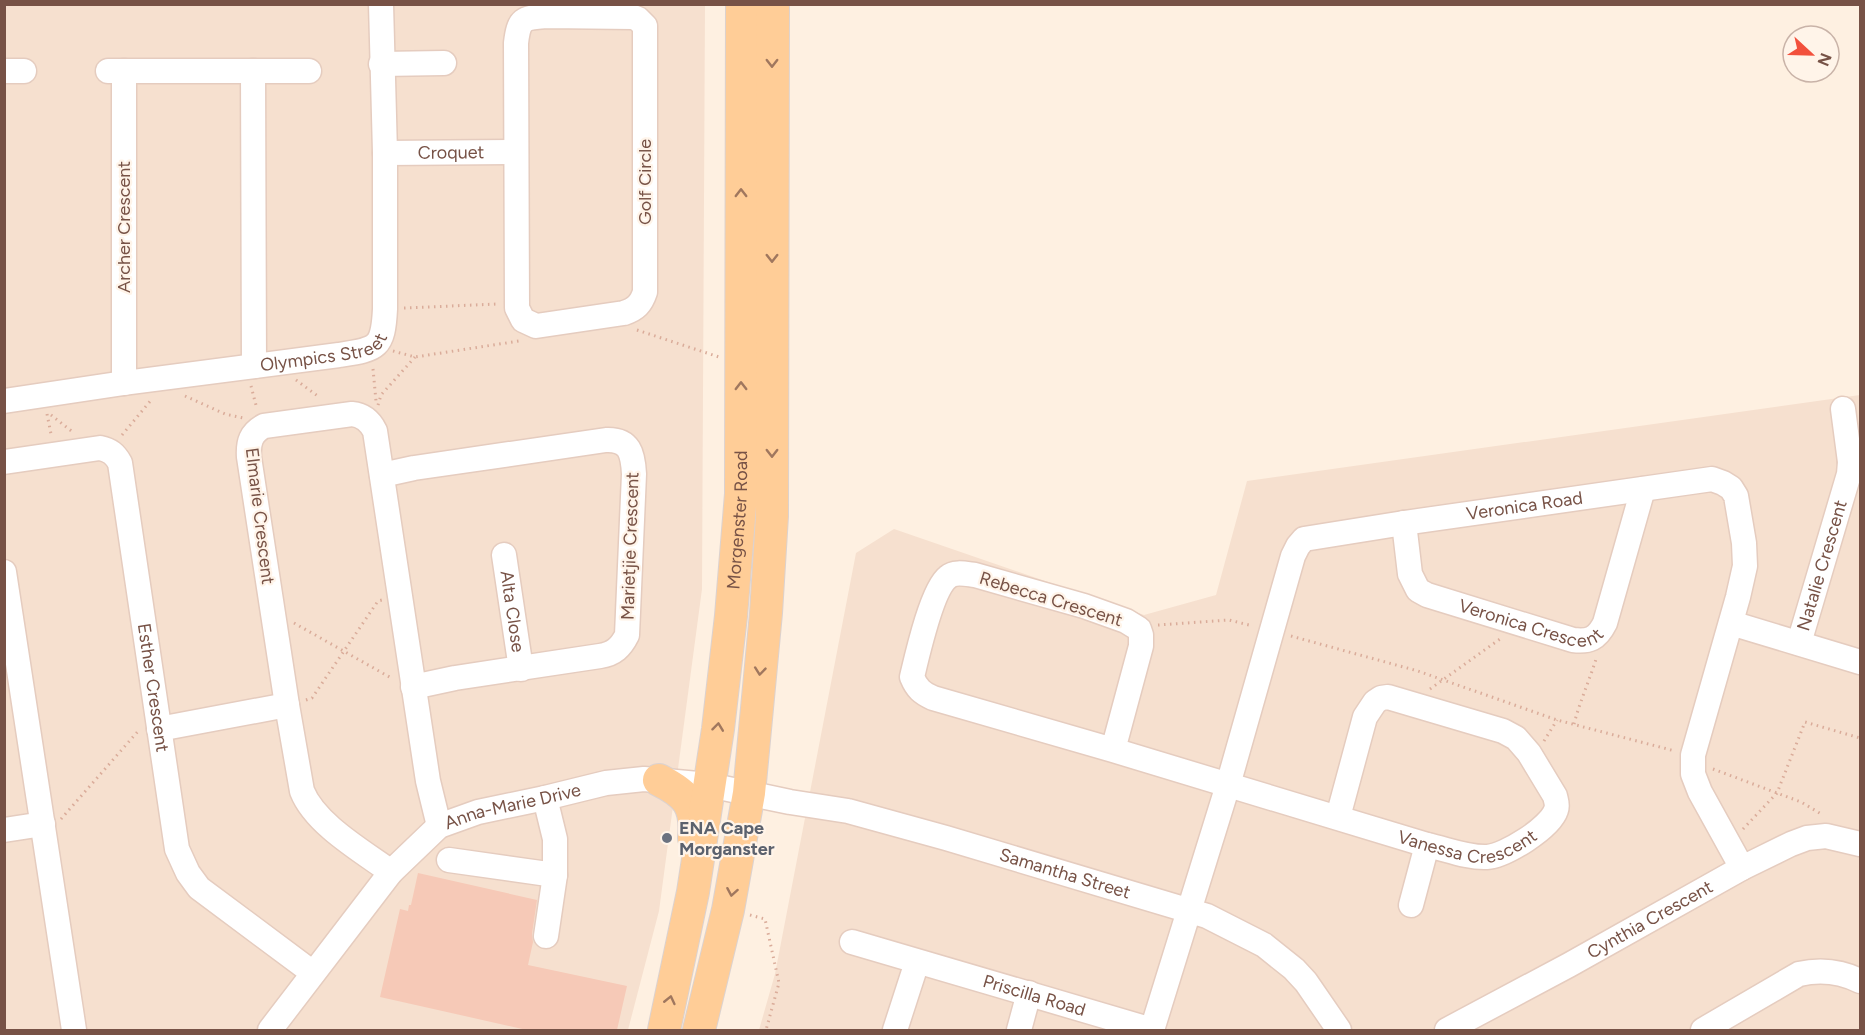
<svg xmlns="http://www.w3.org/2000/svg" width="1865" height="1035" viewBox="0 0 1865 1035" font-family="Figtree,sans-serif">
<rect width="100%" height="100%" fill="#fef0e1"/>
<g fill="#f6e0cf">
<path d="M 5,5 L 705,5 L 702,589 L 659,911 L 628,1030 L 5,1030 Z"/>
<path d="M 1860,395 L 1860,1030 L 759,1030 L 775,974 L 856,553 L 894,529 L 1144,615 L 1216,595 L 1247,481 Z"/>
</g>
<path fill="#f6c9b7" d="M 418,873 L 537,900 L 532,934 L 533,942 L 528,965 L 627,986 L 617,1030 L 527,1030 L 380,997 L 400,909 L 408,911 L 409,905 L 411,905 Z"/>
<g fill="none" stroke-linecap="round" stroke-linejoin="round">
<defs>
<g id="minor">
<path d="M 547,16 L 633,17 L 638,19 L 645,26 L 645,292 C 641,304 636,309 624,313 L 536,326 L 523,320 L 517,308 L 516,43 C 519,17 524,18 547,16 Z"/>
<path d="M 381,64 L 444,63"/>
<path d="M 4,71 L 24,71"/>
<path d="M 108,71 L 309,71"/>
<path d="M 253,71 L 254,366"/>
<path id="s1" d="M 385,153 L 516,152"/>
<path d="M 124,383 L 124,71"/>
<path id="s2" d="M 4,401 L 124,383 L 339,355 C 377,349 383,349 385,309 L 385,153 L 381,4"/>
<path d="M 1843,409 L 1850,462"/>
<path id="s3" d="M 4,462 L 100,448 C 110,450 115,454 120,463 L 177,849 L 188,873 L 199,888 L 313,973"/>
<path d="M 382,475 L 414,468 L 606,440 C 630,439 633,454 634,474 L 627,635 C 621,647 614,654 600,656 L 455,678 L 413,687"/>
<path id="s4" d="M 1404,523 L 1410,574 L 1418,590 L 1427,595 L 1573,640 C 1589,642 1597,639 1605,623 L 1643,489"/>
<path id="s5" d="M 504,555 L 521,669"/>
<path d="M 4,572 L 74,1030"/>
<path d="M 1731,623 L 1860,662"/>
<path id="s6" d="M 1799,643 L 1849,474 L 1850,462 L 1860,461"/>
<path d="M 159,729 L 287,705"/>
<path id="s7" d="M 1113,750 L 1141,646 L 1141,635 L 1139,629 L 1126,621 L 1084,606 L 975,575 C 966,574 955,571 948,577 C 932,589 917,656 912,677 C 917,689 922,693 933,698 L 1113,750 L 1427,845 C 1446,849 1467,858 1487,857 C 1505,856 1550,828 1556,810 C 1558,805 1556,801 1555,796 L 1529,753 L 1516,738 L 1503,731 L 1388,697 L 1381,698 L 1375,702 L 1365,717 L 1338,817"/>
<path d="M 545,798 L 555,839 L 555,875 L 546,936"/>
<path d="M 4,830 L 43,824"/>
<path d="M 449,860 L 555,875"/>
<path d="M 391,872 C 362,851 315,824 302,791 L 287,705 L 249,457 C 248,442 251,433 264,426 L 352,414 C 363,415 370,421 375,431 L 428,781 L 439,826"/>
<path d="M 1411,905 L 1427,845"/>
<path id="s8" d="M 852,942 L 1152,1030"/>
<path id="s9" d="M 270,1030 L 391,872 L 439,826 L 478,812 L 545,798 L 606,783 L 644,779 L 709,785 L 790,802 L 848,811 L 946,838 L 1207,916 L 1264,945 L 1294,969 L 1306,982 L 1339,1030"/>
<path d="M 895,1030 L 917,962"/>
<path d="M 1019,1030 L 1029,993"/>
<path id="s10" d="M 1152,1030 L 1228,785 L 1293,556 L 1298,546 L 1304,539 L 1404,523 L 1712,479 L 1723,483 L 1731,488 L 1736,496 L 1744,543 L 1745,566 L 1738,597 L 1693,755 L 1693,774 L 1700,792 L 1742,868"/>
<path id="s11" d="M 1447,1030 L 1569,965 L 1742,868 L 1791,844 L 1807,838 L 1826,836 L 1860,844"/>
<path d="M 1703,1030 L 1799,974 C 1821,969 1840,971 1860,981"/>
</g>
<g id="major">
<path d="M 659,780 C 687,794 697,805 694,838"/>
<path id="s12" d="M 664,1030 L 693,892 L 718,729 L 731,616 L 741,494 L 742,4"/>
<path d="M 699,1030 L 728,910 L 749,793 L 766,613 L 772,516 L 773,4"/>
</g>
</defs>
<use href="#minor" stroke="#e5ccbf" stroke-width="27"/>
<use href="#major" stroke="#dcd2cf" stroke-width="34"/>
<g stroke="#daac9a" stroke-width="3" stroke-dasharray="1.5 4.5" stroke-linecap="butt">
<path d="M 404,308 L 497,304"/>
<path d="M 637,330 L 719,357"/>
<path d="M 393,351 L 415,357 L 519,341"/>
<path d="M 373,369 L 376,401"/>
<path d="M 296,380 L 319,397"/>
<path d="M 251,386 L 257,409"/>
<path d="M 185,396 L 225,414 L 243,418"/>
<path d="M 378,405 L 381,395 L 415,357"/>
<path d="M 47,414 L 51,434"/>
<path d="M 51,415 L 74,433"/>
<path d="M 122,435 L 152,399"/>
<path d="M 294,623 L 393,679"/>
<path d="M 1158,625 L 1229,620 L 1253,626"/>
<path d="M 1291,636 L 1418,671 L 1557,720 L 1675,751"/>
<path d="M 1430,689 L 1500,639"/>
<path d="M 306,700 L 312,698 L 378,601 L 382,600"/>
<path d="M 1574,724 C 1580,701 1590,679 1597,656"/>
<path d="M 1544,741 L 1557,720"/>
<path d="M 1713,769 L 1801,802 L 1823,815"/>
<path d="M 61,819 L 140,729"/>
<path d="M 1743,829 L 1777,793 L 1805,722 L 1860,738"/>
<path d="M 750,915 L 765,919 L 779,983 L 766,1030"/>
</g>
<use href="#minor" stroke="#fff" stroke-width="24"/>
<use href="#major" stroke="#ffcd97" stroke-width="32"/>
</g>
<defs><path id="oneway-chevron" d="M-2-3.5L2.5 0L-2 3.5" fill="none" stroke-width="1.6" stroke-linecap="round" stroke-linejoin="round" transform="scale(1.5)"/></defs>
<g stroke="#a0775e">
<use href="#oneway-chevron" transform="translate(772 63) rotate(90)"/>
<use href="#oneway-chevron" transform="translate(741 193) rotate(-90)"/>
<use href="#oneway-chevron" transform="translate(772 258) rotate(90)"/>
<use href="#oneway-chevron" transform="translate(741 386) rotate(-90)"/>
<use href="#oneway-chevron" transform="translate(772 453) rotate(90)"/>
<use href="#oneway-chevron" transform="translate(760 671) rotate(96)"/>
<use href="#oneway-chevron" transform="translate(718 727) rotate(-83)"/>
<use href="#oneway-chevron" transform="translate(732 892) rotate(100)"/>
<use href="#oneway-chevron" transform="translate(670 1000) rotate(-77)"/>
</g>
<circle fill="#6b7280" stroke="#fff4e9" stroke-width="2" cx="667" cy="838" r="6"/>
<g text-anchor="middle" stroke-width="4.5" stroke-linejoin="round" paint-order="stroke">
<g font-size="18" fill="#775246" stroke="#fff4e9">
<text dy="6" stroke="none"><textPath href="#s1" startOffset="66">Croquet</textPath></text>
<text transform="translate(645 182) rotate(-90)" y="6">Golf Circle</text>
<text transform="translate(124 227) rotate(-90)" y="6">Archer Crescent</text>
<text dy="6" stroke="none"><textPath href="#s2" startOffset="324">Olympics Street</textPath></text>
<text dy="6" stroke="none"><textPath href="#s10" startOffset="738">Veronica Road</textPath></text>
<text transform="translate(260 516) rotate(83)" y="6">Elmarie Crescent</text>
<text dy="6" stroke="none"><textPath href="#s12" startOffset="516">Morgenster Road</textPath></text>
<text transform="translate(630 546) rotate(-88)" y="6">Marietjie Crescent</text>
<text dy="6" stroke="none"><textPath href="#s6" startOffset="81">Natalie Crescent</textPath></text>
<text transform="translate(1051 599) rotate(17)" y="6">Rebecca Crescent</text>
<text dy="6" stroke="none"><textPath href="#s5" startOffset="57">Alta Close</textPath></text>
<text dy="6" stroke="none"><textPath href="#s4" startOffset="188">Veronica Crescent</textPath></text>
<text dy="6" stroke="none"><textPath href="#s3" startOffset="350">Esther Crescent</textPath></text>
<text dy="6" stroke="none"><textPath href="#s9" startOffset="342">Anna-Marie Drive</textPath></text>
<text dy="6" stroke="none"><textPath href="#s7" startOffset="1022">Vanessa Crescent</textPath></text>
<text dy="6" stroke="none"><textPath href="#s9" startOffset="909">Samantha Street</textPath></text>
<text dy="6" stroke="none"><textPath href="#s11" startOffset="231">Cynthia Crescent</textPath></text>
<text dy="6" stroke="none"><textPath href="#s8" startOffset="190">Priscilla Road</textPath></text>
</g>
<g font-size="18" font-weight="bold" fill="#5b616d" stroke="#fff4e9" text-anchor="start">
<text x="679" y="834">ENA Cape<tspan x="679" dy="21">Morganster</tspan></text>
</g>
</g>
<rect width="1865" height="1035" fill="none" stroke="#775246" stroke-width="12"/>
<g transform="translate(1811 54) rotate(112)"><circle r="28" fill="#fff4e9" stroke="#c9b3a8" stroke-width="1.5"/>
<path d="M0-4.5L10 22L0 15L-10 22Z" fill="#f2503c"/>
<text y="-9" font-size="16" font-weight="bold" text-anchor="middle" fill="#775246">N</text>
</g>
</svg>
